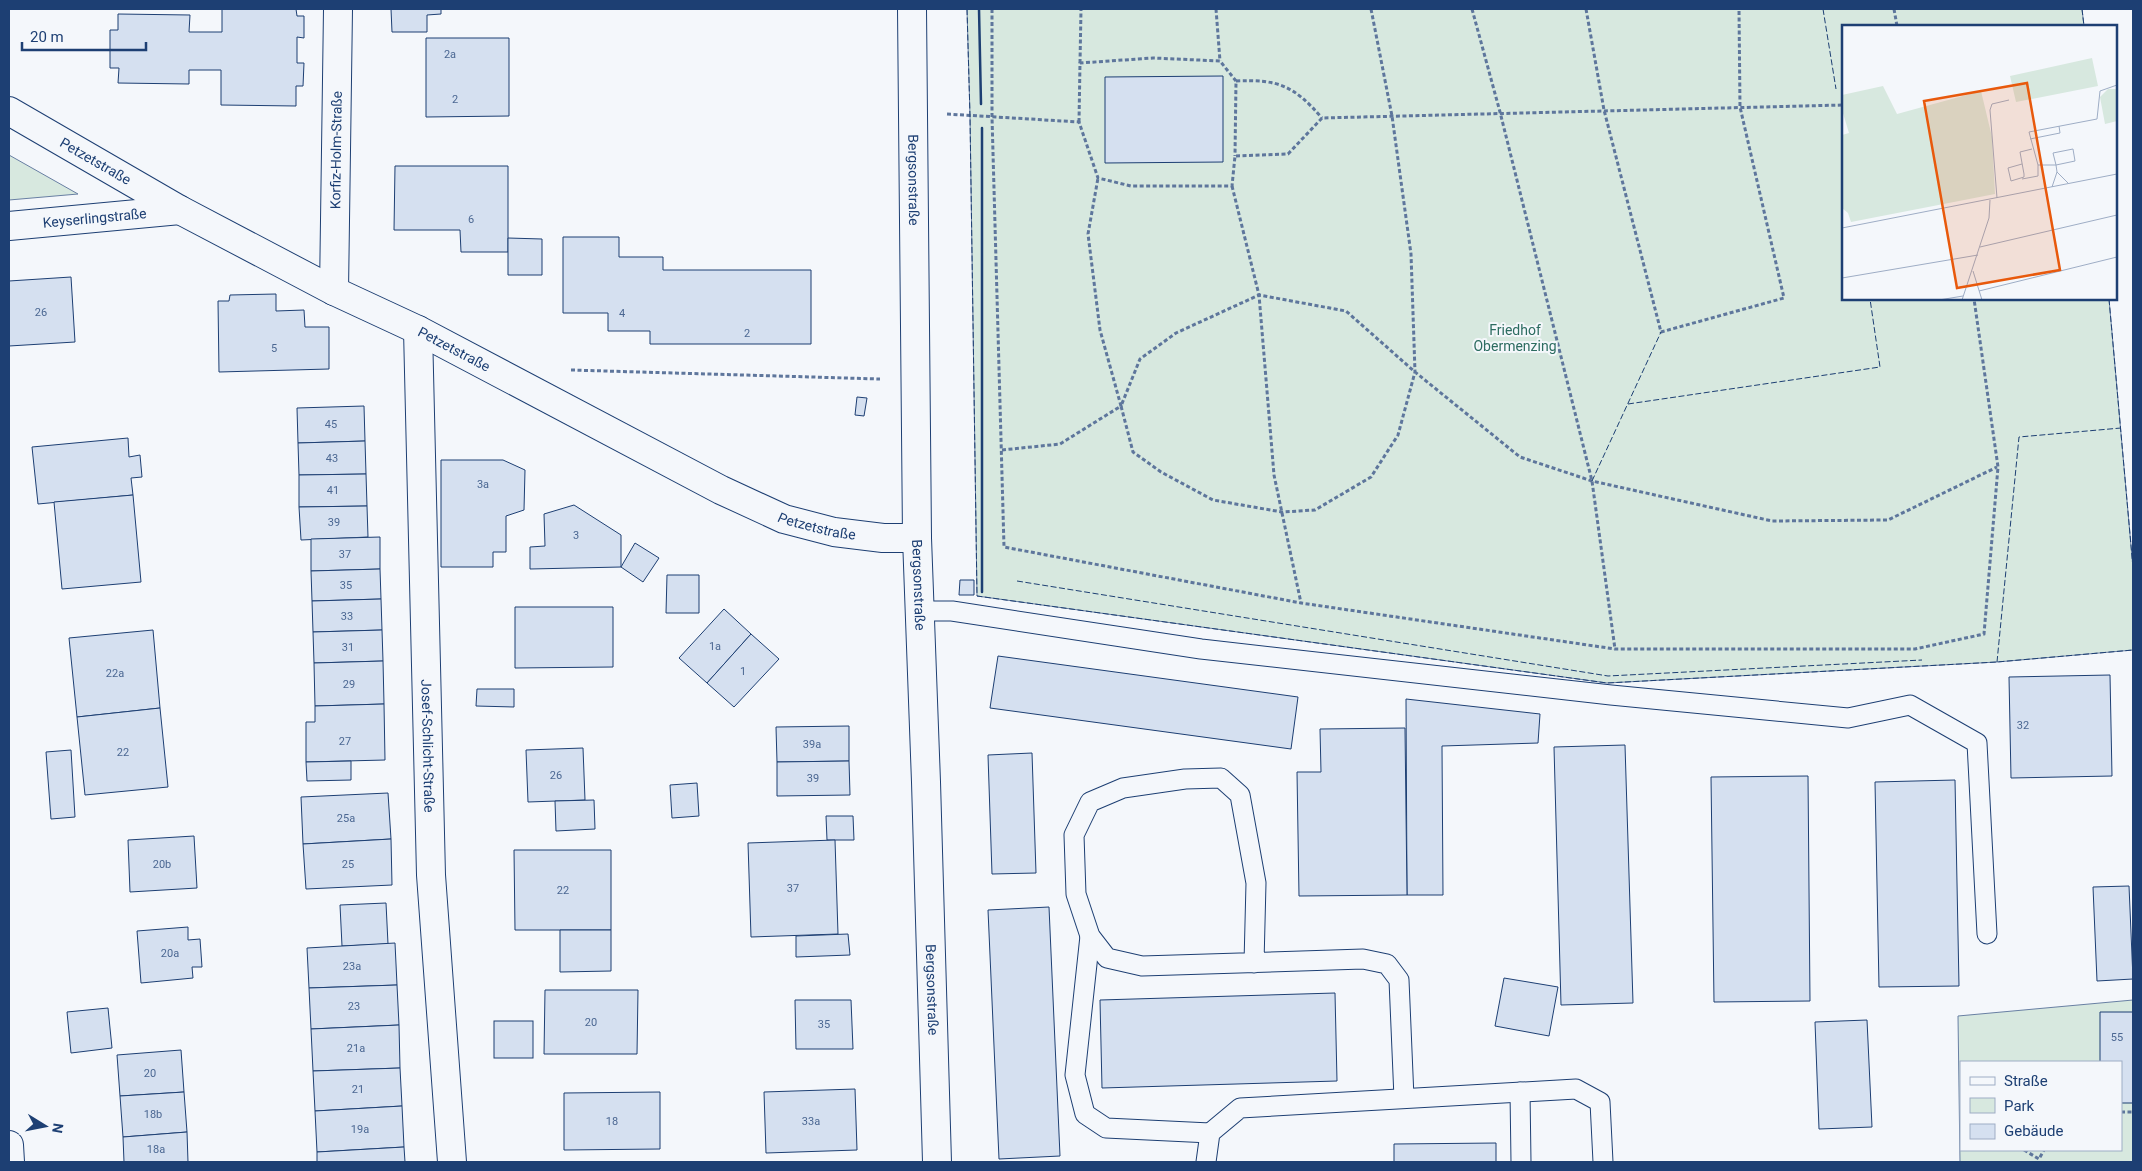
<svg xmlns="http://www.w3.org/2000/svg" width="2142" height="1171" viewBox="0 0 2142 1171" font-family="Roboto,sans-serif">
<rect width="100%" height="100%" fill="#f4f7fb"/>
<g fill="#d7e8df" stroke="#687fa3" fill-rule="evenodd">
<path d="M 967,9 L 2082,9 L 2084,26 L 1843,26 L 1843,299 L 2109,299 L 2133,568 L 2133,650 L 1997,662 L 1607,683 L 977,596 L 970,116 Z"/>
<path d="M 9,155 L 78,194 L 9,200 Z"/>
<path d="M 2133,1000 L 2133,1162 L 1960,1162 L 1958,1016 ZM 1961,1062 L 2121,1062 L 2121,1150 L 1961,1150 Z"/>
</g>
<g fill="#d5e0f0" stroke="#1d3f73">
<path d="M 222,9 L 296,9 L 297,16 L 304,16 L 304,38 L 297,37 L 297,63 L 304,63 L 303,86 L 296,86 L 296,106 L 221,105 L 221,70 L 189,70 L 189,84 L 118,83 L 119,68 L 110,68 L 110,30 L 118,30 L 118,14 L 190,15 L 189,32 L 222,32 Z"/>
<path d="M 391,9 L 441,9 L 441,14 L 427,15 L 427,32 L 392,32 Z"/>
<path d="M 426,38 L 509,38 L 509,116 L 426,117 Z"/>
<path d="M 1223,76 L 1223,162 L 1105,163 L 1105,77 Z"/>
<path d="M 395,166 L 508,166 L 508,252 L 461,252 L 460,230 L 394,230 Z"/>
<path d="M 563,237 L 619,237 L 619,257 L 663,257 L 663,270 L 811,270 L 811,344 L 650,344 L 650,331 L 608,331 L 608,313 L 563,313 Z"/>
<path d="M 508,238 L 542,239 L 542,275 L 508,275 Z"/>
<path d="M 71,277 L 75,342 L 9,346 L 9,281 Z"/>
<path d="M 276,294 L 276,311 L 304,310 L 305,327 L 329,327 L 329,369 L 219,372 L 218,301 L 229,301 L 230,295 Z"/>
<path d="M 857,397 L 867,398 L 864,416 L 855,415 Z"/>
<path d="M 364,406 L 365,441 L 298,443 L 297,408 Z"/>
<path d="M 128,438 L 129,457 L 140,455 L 142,477 L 131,478 L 133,495 L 38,504 L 32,447 Z"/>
<path d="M 365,441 L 366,474 L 299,475 L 298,443 Z"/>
<path d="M 441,460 L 503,460 L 525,470 L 524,510 L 506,516 L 506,552 L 493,552 L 493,567 L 441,567 Z"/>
<path d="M 366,474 L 367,506 L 299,507 L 299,475 Z"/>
<path d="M 133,495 L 141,582 L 62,589 L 54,502 Z"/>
<path d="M 574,505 L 621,535 L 621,567 L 530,569 L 530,547 L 545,546 L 544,514 Z"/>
<path d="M 367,506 L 368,537 L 301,540 L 299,507 Z"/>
<path d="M 380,537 L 380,569 L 311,571 L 311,539 Z"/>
<path d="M 635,543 L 659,558 L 643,582 L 621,567 Z"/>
<path d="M 380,569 L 381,599 L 312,601 L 311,571 Z"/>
<path d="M 667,575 L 699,575 L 699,613 L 666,613 Z"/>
<path d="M 960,580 L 974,580 L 974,595 L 959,595 Z"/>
<path d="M 381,599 L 382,630 L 313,632 L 312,601 Z"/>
<path d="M 515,607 L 613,607 L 613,667 L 515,668 Z"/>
<path d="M 724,609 L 751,634 L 707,683 L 679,658 Z"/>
<path d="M 153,630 L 160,708 L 77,717 L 69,638 Z"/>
<path d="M 382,630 L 383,661 L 314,663 L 313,632 Z"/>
<path d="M 751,634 L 779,659 L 734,707 L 707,683 Z"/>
<path d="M 998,656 L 1298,697 L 1291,749 L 990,708 Z"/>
<path d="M 383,661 L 384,704 L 315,706 L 314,663 Z"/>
<path d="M 2110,675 L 2112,776 L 2011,778 L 2009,677 Z"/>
<path d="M 477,689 L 514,689 L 514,707 L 476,706 Z"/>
<path d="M 1406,699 L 1540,714 L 1538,743 L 1442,746 L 1443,895 L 1407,895 Z"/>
<path d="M 384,704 L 385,760 L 306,762 L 306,722 L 315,722 L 315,706 Z"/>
<path d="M 160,708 L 168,787 L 85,795 L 77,717 Z"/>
<path d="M 849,726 L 849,761 L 777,762 L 776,727 Z"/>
<path d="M 1405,728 L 1407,895 L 1299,896 L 1297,772 L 1321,772 L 1320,729 Z"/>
<path d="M 1625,745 L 1633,1003 L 1561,1005 L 1554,747 Z"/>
<path d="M 583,748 L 585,800 L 528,802 L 526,750 Z"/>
<path d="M 71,750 L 75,817 L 51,819 L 46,752 Z"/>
<path d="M 1032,753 L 1036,873 L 992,874 L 988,755 Z"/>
<path d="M 351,761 L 351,780 L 307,781 L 306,762 Z"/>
<path d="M 849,761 L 850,795 L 777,796 L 777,762 Z"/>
<path d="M 1808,776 L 1810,1001 L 1714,1002 L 1711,777 Z"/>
<path d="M 1955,780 L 1959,986 L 1879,987 L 1875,782 Z"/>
<path d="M 697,783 L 699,816 L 672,818 L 670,785 Z"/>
<path d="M 388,793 L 391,839 L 303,844 L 301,797 Z"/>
<path d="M 594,800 L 595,829 L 556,831 L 555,801 Z"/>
<path d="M 826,816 L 853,816 L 854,840 L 827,840 Z"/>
<path d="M 194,836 L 197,888 L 130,892 L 128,840 Z"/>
<path d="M 391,839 L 392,885 L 306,889 L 303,844 Z"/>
<path d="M 835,840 L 838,934 L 751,937 L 748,843 Z"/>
<path d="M 514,850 L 611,850 L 611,930 L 515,930 Z"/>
<path d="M 2129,886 L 2133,979 L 2097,981 L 2093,887 Z"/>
<path d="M 386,903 L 388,944 L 342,946 L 340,905 Z"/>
<path d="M 1049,907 L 1060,1156 L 999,1159 L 988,910 Z"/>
<path d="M 188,927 L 188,940 L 200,939 L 202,967 L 192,967 L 193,978 L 141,983 L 137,931 Z"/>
<path d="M 560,930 L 611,930 L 611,971 L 560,972 Z"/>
<path d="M 848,934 L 850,955 L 796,957 L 796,936 Z"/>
<path d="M 395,943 L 397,985 L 309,988 L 307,948 Z"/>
<path d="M 1504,978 L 1558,987 L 1549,1036 L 1495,1026 Z"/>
<path d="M 397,985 L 399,1025 L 311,1029 L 309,988 Z"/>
<path d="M 545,990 L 638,990 L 637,1054 L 544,1054 Z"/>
<path d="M 1335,993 L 1337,1081 L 1102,1088 L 1100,1000 Z"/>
<path d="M 795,1000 L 851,1000 L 853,1049 L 796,1049 Z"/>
<path d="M 108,1008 L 112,1048 L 71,1053 L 67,1012 Z"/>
<path d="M 2100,1012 L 2133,1012 L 2133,1103 L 2121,1103 L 2121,1062 L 2100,1062 Z"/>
<path d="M 1867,1020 L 1872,1127 L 1819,1129 L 1815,1022 Z"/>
<rect x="494" y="1021" width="39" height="37"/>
<path d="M 399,1025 L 400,1068 L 313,1071 L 311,1029 Z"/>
<path d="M 181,1050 L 184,1092 L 120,1096 L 117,1055 Z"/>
<path d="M 400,1068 L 402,1106 L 315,1111 L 313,1071 Z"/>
<path d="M 855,1089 L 857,1150 L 766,1153 L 764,1092 Z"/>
<path d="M 184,1092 L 187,1132 L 123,1137 L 120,1096 Z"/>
<path d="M 660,1092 L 660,1149 L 564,1150 L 564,1093 Z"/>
<path d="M 402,1106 L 404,1147 L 317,1152 L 315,1111 Z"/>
<path d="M 187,1132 L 188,1162 L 124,1162 L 123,1137 Z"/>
<path d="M 1496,1143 L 1496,1162 L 1394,1162 L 1394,1144 Z"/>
<path d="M 404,1147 L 405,1162 L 317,1162 L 317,1152 Z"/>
</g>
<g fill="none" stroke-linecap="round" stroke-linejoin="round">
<defs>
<g id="lane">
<path d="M 920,611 L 952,611 L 1201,649 L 1611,695 L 1848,718 L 1910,705 L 1977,743 L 1987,934"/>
<path d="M 1090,936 L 1075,1075 L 1085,1114 L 1106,1128 L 1210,1133"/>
<path d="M 1254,963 L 1256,883 L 1240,795 L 1221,778 L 1185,779 L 1123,788 L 1090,802 L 1074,835 L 1076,894 L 1090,936 L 1107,958 L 1142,966 L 1363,959 L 1387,964 L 1399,980 L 1404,1098"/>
<path d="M 1520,1092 L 1521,1162"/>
<path d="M 1206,1162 L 1210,1133 L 1240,1108 L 1576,1089 L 1600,1102 L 1603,1162"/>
</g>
<g id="street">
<path id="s1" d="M 9,111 L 180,210 L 334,291 L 418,330 L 721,490 L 784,519 L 834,532 L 883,538 L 917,538"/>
<path id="s2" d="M 9,226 L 180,210"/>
<path id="s3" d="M 334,291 L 338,9"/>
<path id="s4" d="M 418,330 L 431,875 L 452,1162"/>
<path d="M 9,1145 L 10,1162"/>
</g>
<g id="secondary">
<path id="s5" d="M 912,9 L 917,538 L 926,782 L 937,1162"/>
</g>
</defs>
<use href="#lane" stroke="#1d3f73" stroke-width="21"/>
<use href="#street" stroke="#1d3f73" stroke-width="30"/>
<use href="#secondary" stroke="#1d3f73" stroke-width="30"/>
<g stroke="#5e769c" stroke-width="3" stroke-dasharray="4 2.5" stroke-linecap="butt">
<path d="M 992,9 L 992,117 L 1004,547 L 1301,603 L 1615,649 L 1915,649 L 1984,634 L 1998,467 L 1974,299"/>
<path d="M 1216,9 L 1220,61"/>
<path d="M 1371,9 L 1392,116 L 1411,254 L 1415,372 L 1398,435 L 1371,477 L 1315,510 L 1282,512 L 1213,500 L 1161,472 L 1133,452 L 1121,406 L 1140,359 L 1176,333 L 1259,295 L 1346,311 L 1415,372 L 1520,457 L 1592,481 L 1772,521 L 1888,520 L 1997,467"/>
<path d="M 1472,9 L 1500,112 L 1592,481 L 1615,649"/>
<path d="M 1586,9 L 1604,110 L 1661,332 L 1784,298 L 1740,107 L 1739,9"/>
<path d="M 1894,9 L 1897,26"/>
<path d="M 1080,63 L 1081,9"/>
<path d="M 1236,81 C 1279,79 1294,86 1322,118"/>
<path d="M 947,114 L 1079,122 L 1098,178 L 1131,186 L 1232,186 L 1235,156 L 1288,154 L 1322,118 L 1843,105"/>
<path d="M 1079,122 L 1080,63 L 1153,58 L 1220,61 L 1236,81 L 1235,156"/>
<path d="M 1232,186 L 1259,295 L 1274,475 L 1301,603"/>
<path d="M 571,370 L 880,379"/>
<path d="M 1002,450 L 1060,444 L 1121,406 L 1100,330 L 1088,234 L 1098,178"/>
<path d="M 2121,1112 L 2133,1112"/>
<path d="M 2024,1150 L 2039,1159 L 2044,1150"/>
</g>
<use href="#lane" stroke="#f4f7fb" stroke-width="19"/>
<use href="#street" stroke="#f4f7fb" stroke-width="28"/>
<use href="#secondary" stroke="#f4f7fb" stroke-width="28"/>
<g stroke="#1d3f73" stroke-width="1" stroke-dasharray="6 2.5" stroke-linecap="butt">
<path d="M 967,9 L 970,116 L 977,596 L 1607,683 L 1997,662 L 2133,650"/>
<path d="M 1823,9 L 1836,89"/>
<path d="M 2082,9 L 2084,26"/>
<path d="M 1843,129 L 1843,133"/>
<path d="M 2109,299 L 2133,568"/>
<path d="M 1628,404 L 1880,367 L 1870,299"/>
<path d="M 1592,481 L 1661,332"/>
<path d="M 1017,581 L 1608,676 L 1922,660"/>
<path d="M 1997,662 L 2019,437 L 2121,428"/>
</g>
<g stroke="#1d3f73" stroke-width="2.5">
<path d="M 979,9 L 981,104"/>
<path d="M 982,592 L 982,128"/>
</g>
</g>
<g text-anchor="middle" stroke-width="4" stroke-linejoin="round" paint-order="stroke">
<g font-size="11" fill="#4b6792">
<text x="450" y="58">2a</text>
<text x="455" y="103">2</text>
<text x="471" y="223">6</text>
<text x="41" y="316">26</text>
<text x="622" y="317">4</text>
<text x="747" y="337">2</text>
<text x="274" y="352">5</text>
<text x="331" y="428">45</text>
<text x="332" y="462">43</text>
<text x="483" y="488">3a</text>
<text x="333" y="494">41</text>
<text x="334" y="526">39</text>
<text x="576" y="539">3</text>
<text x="345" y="558">37</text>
<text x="346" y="589">35</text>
<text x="347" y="620">33</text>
<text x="715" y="650">1a</text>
<text x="348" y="651">31</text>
<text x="743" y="675">1</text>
<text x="115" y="677">22a</text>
<text x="349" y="688">29</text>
<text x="2023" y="729">32</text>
<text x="345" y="745">27</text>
<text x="812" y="748">39a</text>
<text x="123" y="756">22</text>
<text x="556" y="779">26</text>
<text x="813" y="782">39</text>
<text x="346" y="822">25a</text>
<text x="162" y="868">20b</text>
<text x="348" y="868">25</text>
<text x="793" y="892">37</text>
<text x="563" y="894">22</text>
<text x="170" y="957">20a</text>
<text x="352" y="970">23a</text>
<text x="354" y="1010">23</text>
<text x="591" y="1026">20</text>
<text x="824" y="1028">35</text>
<text x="2117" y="1041">55</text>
<text x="356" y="1052">21a</text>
<text x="150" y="1077">20</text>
<text x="358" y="1093">21</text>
<text x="153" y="1118">18b</text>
<text x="612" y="1125">18</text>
<text x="811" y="1125">33a</text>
<text x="360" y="1133">19a</text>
<text x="156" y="1153">18a</text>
</g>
<g font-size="14" fill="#1d3f73" stroke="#f4f7fb">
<text dy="5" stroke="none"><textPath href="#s3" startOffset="141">Korfiz-Holm-Straße</textPath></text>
<text dy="5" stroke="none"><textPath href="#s1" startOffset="100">Petzetstraße</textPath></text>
<text dy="5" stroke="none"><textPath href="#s5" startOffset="171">Bergsonstraße</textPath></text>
<text dy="5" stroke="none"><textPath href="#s2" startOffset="86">Keyserlingstraße</textPath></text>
<text dy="5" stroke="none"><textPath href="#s1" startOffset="505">Petzetstraße</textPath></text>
<text dy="5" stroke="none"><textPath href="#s1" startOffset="910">Petzetstraße</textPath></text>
<text dy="5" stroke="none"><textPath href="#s5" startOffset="576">Bergsonstraße</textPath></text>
<text dy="5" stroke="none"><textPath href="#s4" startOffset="416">Josef-Schlicht-Straße</textPath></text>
<text dy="5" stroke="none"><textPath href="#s5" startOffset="981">Bergsonstraße</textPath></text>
</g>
<g font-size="14" fill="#2c6c60" stroke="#f4f7fb">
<text x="1515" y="335">Friedhof<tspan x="1515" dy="16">Obermenzing</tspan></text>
</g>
</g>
<g transform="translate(1842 25)">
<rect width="275" height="275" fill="#f4f7fb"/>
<path d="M 250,33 L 256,61 L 174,77 L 168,51 ZM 41,61 L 55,89 L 139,66 L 150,112 L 153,169 L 9,197 L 6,188 L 0,183 L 0,110 L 7,108 L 0,85 L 0,70 ZM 266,64 L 275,64 L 275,96 L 263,99 L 258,72 Z" fill="#d7e8df"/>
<path fill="none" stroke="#9eadc5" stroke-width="1" d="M 188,114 L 218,108 L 217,101M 180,139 L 166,143 L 169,156 L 182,152 L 182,149 L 178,127 L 190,124M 215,147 L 226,158M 180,154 L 196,151 L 196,140M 210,162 L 215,147 L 214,140 L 211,128 L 231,124 L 233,136 L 214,140 L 196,140 L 187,107 L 255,94 L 258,66 L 275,60M 155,173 L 148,85 L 150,79 L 167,75M 0,203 L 275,149M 138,222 L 275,190M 131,246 L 140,275M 0,253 L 136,230M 137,266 L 275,232M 97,275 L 121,271M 120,275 L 147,193 L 148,175"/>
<path fill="#e8590c" fill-opacity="0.15" stroke="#e8590c" stroke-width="2.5" d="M 185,58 L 218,245 L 115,263 L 82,76 Z"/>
<rect width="275" height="275" fill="none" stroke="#1d3f73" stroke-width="2.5"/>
</g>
<rect width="2142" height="1171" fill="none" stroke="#1d3f73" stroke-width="20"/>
<rect x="1960" y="1061" width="162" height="90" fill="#f4f7fb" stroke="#9eadc5"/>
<rect x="1970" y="1077" width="25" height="8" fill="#f4f7fb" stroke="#9eadc5"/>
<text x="2004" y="1086" font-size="15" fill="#1d3f73">Straße</text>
<rect x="1970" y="1098" width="25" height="15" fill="#d7e8df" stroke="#9eadc5"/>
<text x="2004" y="1111" font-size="15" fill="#1d3f73">Park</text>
<rect x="1970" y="1124" width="25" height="15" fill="#d5e0f0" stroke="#9eadc5"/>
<text x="2004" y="1136" font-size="15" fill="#1d3f73">Gebäude</text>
<g transform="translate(45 1126) rotate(100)" stroke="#f4f7fb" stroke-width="4" paint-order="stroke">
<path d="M0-4L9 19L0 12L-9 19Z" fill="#1d3f73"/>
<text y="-8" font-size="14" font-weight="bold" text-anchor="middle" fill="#1d3f73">N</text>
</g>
<path d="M22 42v8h124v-8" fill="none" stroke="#1d3f73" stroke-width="2.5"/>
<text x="30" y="42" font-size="15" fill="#1d3f73" stroke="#f4f7fb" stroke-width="4" paint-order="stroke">20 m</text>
</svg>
